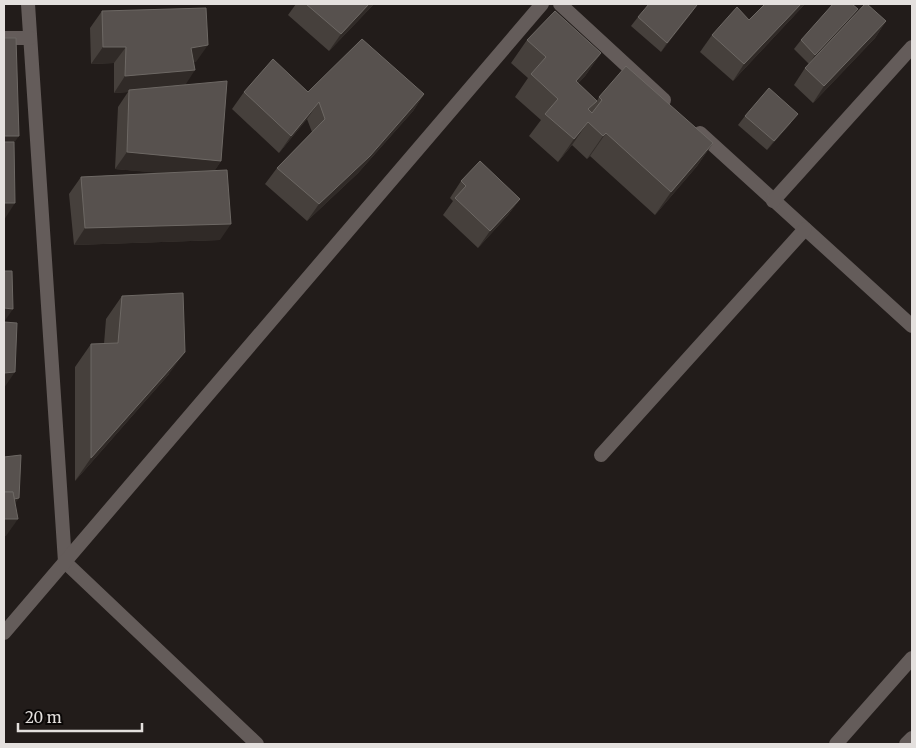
<svg xmlns="http://www.w3.org/2000/svg" width="916" height="748" viewBox="0 0 916 748" font-family="Merriweather,serif">
<rect width="100%" height="100%" fill="#221c1a"/>
<g fill="none" stroke-linecap="round" stroke-linejoin="round">
<g stroke="#645c5a" stroke-width="14">
<path d="M 28,4 L 65,562 L 257,744"/>
<path d="M 560,4 L 664,100"/>
<path d="M 4,38 L 30,38"/>
<path d="M 700,133 L 912,326"/>
<path d="M 773,201 L 912,47"/>
<path d="M 601,455 L 805,229"/>
<path d="M 4,633 L 542,4"/>
</g>
<g stroke="#645c5a" stroke-width="14">
<path d="M 836,744 L 912,658"/>
<path d="M 906,744 L 912,738"/>
</g>
</g>
<g fill="#46403c">
<path d="M 296,4 L 374,4 L 329,51 L 288,15 Z"/>
<path d="M 805,4 L 733,81 L 700,52 L 712,35 L 749,20 Z"/>
<path d="M 697,5 L 661,52 L 631,26 L 638,17 Z"/>
<path d="M 102,11 L 196,62 L 194,62 L 185,85 L 221,161 L 214,171 L 220,240 L 74,245 L 69,194 L 81,177 L 164,173 L 115,169 L 118,107 L 128,92 L 114,93 L 114,63 L 91,64 L 90,28 Z"/>
<path d="M 852,18 L 809,64 L 794,49 L 801,40 Z"/>
<path d="M 886,21 L 875,38 L 813,103 L 794,85 L 805,68 Z"/>
<path d="M 527,40 L 601,53 L 585,76 L 578,83 L 597,101 L 599,97 L 713,143 L 697,166 L 655,215 L 590,156 L 587,159 L 572,145 L 558,162 L 529,136 L 541,120 L 515,97 L 528,78 L 511,63 Z"/>
<path d="M 244,92 L 308,92 L 424,94 L 413,111 L 358,173 L 307,221 L 265,184 L 277,168 L 312,132 L 307,119 L 279,153 L 232,109 Z"/>
<path d="M 745,116 L 791,123 L 767,150 L 738,125 Z"/>
<path d="M 461,181 L 520,199 L 508,215 L 478,248 L 443,215 L 453,201 L 450,198 Z"/>
<path d="M 122,296 L 169,374 L 75,481 L 75,367 L 91,344 L 104,344 L 106,319 Z"/>
</g>
<g fill="#302a27">
<path d="M 369,4 L 374,4 L 329,51 L 341,34 Z"/>
<path d="M 801,4 L 805,4 L 733,81 L 744,64 Z"/>
<path d="M 697,5 L 691,14 L 661,52 L 667,43 Z"/>
<path d="M 858,9 L 852,18 L 809,64 L 815,55 Z"/>
<path d="M 886,21 L 875,38 L 813,103 L 824,86 Z"/>
<path d="M 208,45 L 196,62 L 179,65 L 191,48 Z"/>
<path d="M 103,47 L 126,47 L 114,63 L 91,64 Z"/>
<path d="M 601,53 L 585,76 L 560,104 L 576,81 Z"/>
<path d="M 195,70 L 184,87 L 129,90 L 128,92 L 114,93 L 125,76 Z"/>
<path d="M 424,94 L 413,111 L 358,173 L 307,221 L 319,204 Z"/>
<path d="M 319,102 L 307,119 L 279,153 L 291,136 Z"/>
<path d="M 798,114 L 791,123 L 767,150 L 774,141 Z"/>
<path d="M 588,122 L 572,145 L 558,162 L 574,139 Z"/>
<path d="M 606,133 L 590,156 L 587,159 L 603,136 Z"/>
<path d="M 4,136 L 19,136 L 4,157 Z"/>
<path d="M 713,143 L 697,166 L 655,215 L 671,192 Z"/>
<path d="M 127,152 L 221,161 L 210,178 L 115,169 Z"/>
<path d="M 520,199 L 508,215 L 478,248 L 490,231 Z"/>
<path d="M 4,203 L 15,203 L 4,220 Z"/>
<path d="M 231,224 L 220,240 L 74,245 L 85,228 Z"/>
<path d="M 4,308 L 13,309 L 4,322 Z"/>
<path d="M 185,352 L 169,374 L 75,481 L 91,458 Z"/>
<path d="M 15,372 L 4,388 L 4,373 Z"/>
<path d="M 19,498 L 13,507 L 4,500 Z"/>
<path d="M 4,519 L 18,519 L 6,536 L 4,536 Z"/>
</g>
<g fill="#57514e" stroke="#6d6864">
<path d="M 306,4 L 369,4 L 341,34 Z"/>
<path d="M 649,4 L 695,4 L 697,5 L 667,43 L 638,17 Z"/>
<path d="M 765,4 L 801,4 L 744,64 L 712,35 L 737,7 L 749,20 Z"/>
<path d="M 833,4 L 852,4 L 858,9 L 815,55 L 801,40 Z"/>
<path d="M 865,4 L 867,4 L 886,21 L 824,86 L 805,68 Z"/>
<path d="M 206,8 L 208,45 L 191,48 L 195,70 L 125,76 L 126,47 L 103,47 L 102,11 Z"/>
<path d="M 555,11 L 601,53 L 576,81 L 597,101 L 588,109 L 592,113 L 602,100 L 599,97 L 626,66 L 713,143 L 671,192 L 606,133 L 603,136 L 588,122 L 574,139 L 545,114 L 558,99 L 531,74 L 546,57 L 527,40 Z"/>
<path d="M 4,38 L 16,38 L 19,136 L 4,136 Z"/>
<path d="M 362,39 L 424,94 L 370,156 L 319,204 L 277,168 L 325,119 L 319,102 L 291,136 L 244,92 L 273,59 L 308,92 Z"/>
<path d="M 227,81 L 221,161 L 127,152 L 129,90 Z"/>
<path d="M 769,88 L 798,114 L 774,141 L 745,116 Z"/>
<path d="M 4,142 L 14,142 L 15,203 L 4,203 Z"/>
<path d="M 480,161 L 520,199 L 490,231 L 455,198 L 466,186 L 461,181 Z"/>
<path d="M 227,170 L 231,224 L 85,228 L 81,177 Z"/>
<path d="M 4,271 L 12,271 L 13,309 L 4,308 Z"/>
<path d="M 183,293 L 185,352 L 91,458 L 91,344 L 118,343 L 122,296 Z"/>
<path d="M 4,322 L 17,323 L 15,372 L 4,373 Z"/>
<path d="M 21,455 L 19,498 L 14,499 L 13,492 L 4,492 L 4,457 Z"/>
<path d="M 4,492 L 13,492 L 18,519 L 4,519 Z"/>
</g>
<rect width="916" height="748" fill="none" stroke="#e4e0de" stroke-width="10"/>
<path d="M18 723v8h124v-8" fill="none" stroke="#e4e0de" stroke-width="2.5"/>
<text x="25" y="723" font-size="15" fill="#e4e0de" stroke="#0a0706" stroke-width="4" paint-order="stroke">20 m</text>
</svg>
